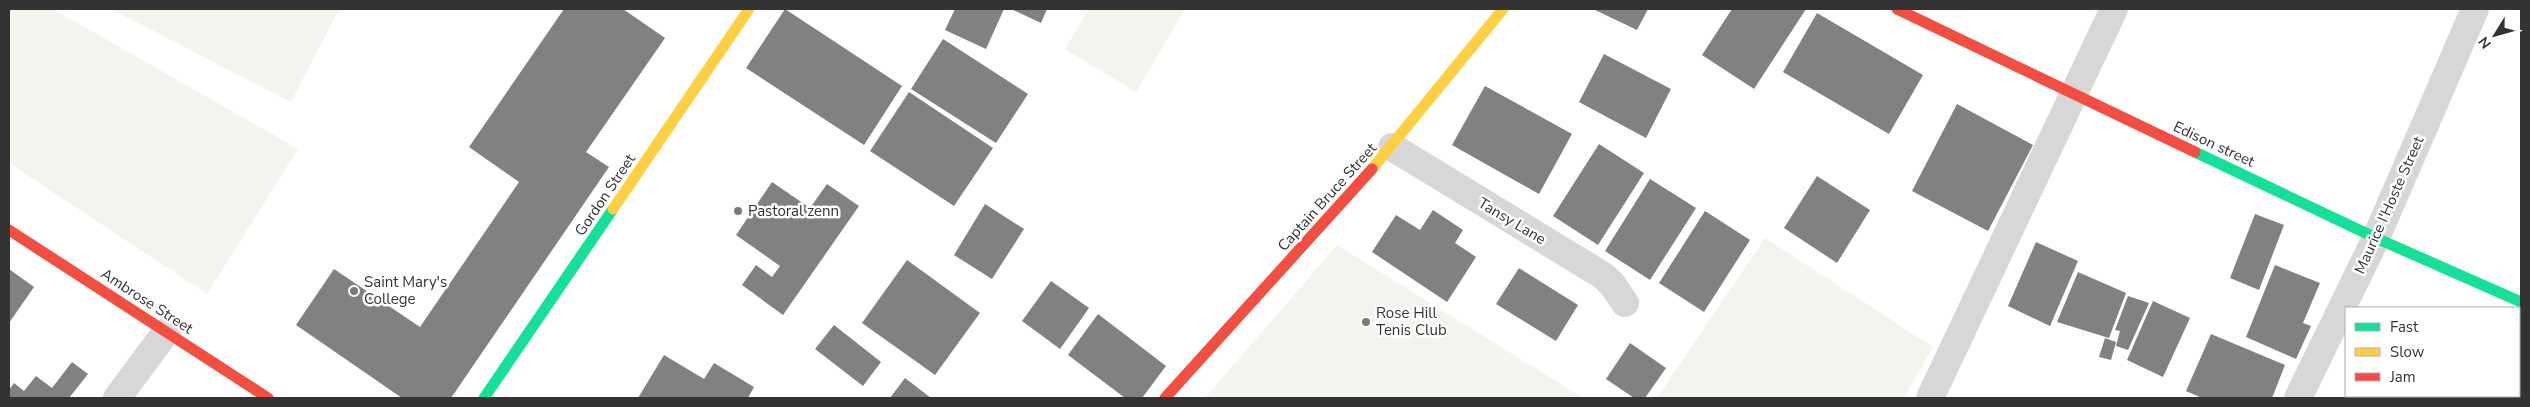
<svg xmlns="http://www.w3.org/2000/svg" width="2530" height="407" viewBox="0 0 2530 407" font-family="'Nunito Sans',sans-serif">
<rect width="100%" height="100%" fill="#fff"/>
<g fill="#f1f5ed">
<path d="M 9,9 L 53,9 L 298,149 L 207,294 L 9,163 Z"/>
<path d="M 111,9 L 339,9 L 291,102 Z"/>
<path d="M 1089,9 L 1185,9 L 1136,92 L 1065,49 Z"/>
<path d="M 1765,238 L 1933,347 L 1904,398 L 1657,398 Z"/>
<path d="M 1337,245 L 1583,398 L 1205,398 Z"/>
</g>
<g fill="#818181">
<path d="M 564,9 L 623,9 L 665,38 L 586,152 L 609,167 L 451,398 L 402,398 L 296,325 L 334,269 L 420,327 L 519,182 L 469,147 Z"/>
<path d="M 785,9 L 902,86 L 864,145 L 746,68 Z"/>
<path d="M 955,9 L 1004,9 L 986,49 L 945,30 Z"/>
<path d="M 1011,9 L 1047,9 L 1041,23 Z"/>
<path d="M 1593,9 L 1648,9 L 1637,30 Z"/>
<path d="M 1732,9 L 1806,9 L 1754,89 L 1702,55 Z"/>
<path d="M 1817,13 L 1923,75 L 1889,134 L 1783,72 Z"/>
<path d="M 943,39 L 1028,94 L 996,143 L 911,89 Z"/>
<path d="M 1604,54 L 1671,89 L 1646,138 L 1579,102 Z"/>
<path d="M 1485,86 L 1572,134 L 1539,194 L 1452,145 Z"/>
<path d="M 909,92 L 993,148 L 954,206 L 870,151 Z"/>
<path d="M 1957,104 L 2033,145 L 1988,231 L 1912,191 Z"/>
<path d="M 1599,144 L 1644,173 L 1598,245 L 1553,216 Z"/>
<path d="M 1817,176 L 1870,210 L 1837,263 L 1784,228 Z"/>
<path d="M 1650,179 L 1696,208 L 1650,280 L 1605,251 Z"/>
<path d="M 772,182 L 810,208 L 827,184 L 859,206 L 783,315 L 742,285 L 756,265 L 772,277 L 780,266 L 736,235 Z"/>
<path d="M 985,204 L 1024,229 L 992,279 L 954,255 Z"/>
<path d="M 1433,210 L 1463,230 L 1455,243 L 1476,257 L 1447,302 L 1372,252 L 1396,215 L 1420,230 Z"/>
<path d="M 1705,211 L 1750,240 L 1704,312 L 1659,283 Z"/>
<path d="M 2255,214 L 2284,225 L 2259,290 L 2230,278 Z"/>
<path d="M 2036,242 L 2078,261 L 2050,326 L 2008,306 Z"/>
<path d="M 907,260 L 980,313 L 935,375 L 862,323 Z"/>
<path d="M 2275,265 L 2320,283 L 2303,323 L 2311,326 L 2296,359 L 2246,337 Z"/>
<path d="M 1519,268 L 1578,305 L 1556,341 L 1496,304 Z"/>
<path d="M 9,269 L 34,287 L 9,323 Z"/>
<path d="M 2078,272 L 2126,293 L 2109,338 L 2057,322 Z"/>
<path d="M 1051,281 L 1089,308 L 1060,349 L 1022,321 Z"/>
<path d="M 2128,296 L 2149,303 L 2128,350 L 2116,346 L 2120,331 L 2115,330 Z"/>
<path d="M 2153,301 L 2190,318 L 2163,377 L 2127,360 Z"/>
<path d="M 1098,314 L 1166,366 L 1142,398 L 1125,398 L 1068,355 Z"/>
<path d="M 834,325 L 881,362 L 863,386 L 815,349 Z"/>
<path d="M 2211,334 L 2285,365 L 2272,398 L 2202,398 L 2186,391 Z"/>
<path d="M 2105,338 L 2116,342 L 2111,360 L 2099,357 Z"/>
<path d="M 1630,343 L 1666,368 L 1645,398 L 1634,398 L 1606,379 Z"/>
<path d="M 2519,352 L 2521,353 L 2521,398 L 2473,398 L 2474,396 L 2519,396 Z"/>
<path d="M 664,355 L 704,379 L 714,363 L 754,387 L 748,398 L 638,398 Z"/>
<path d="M 72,362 L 88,374 L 69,398 L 9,398 L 9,390 L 14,383 L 24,391 L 36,376 L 52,388 Z"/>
<path d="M 905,378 L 931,398 L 890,398 Z"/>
<path d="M 2369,396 L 2385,396 L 2390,398 L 2367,398 Z"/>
</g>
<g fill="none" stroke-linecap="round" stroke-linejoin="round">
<g stroke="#d7d7d7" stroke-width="28">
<path d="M 1392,147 L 1602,275 L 1612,284 L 1625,303"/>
<path d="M 117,398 L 166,332"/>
<path d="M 1930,398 L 2114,9"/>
<path d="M 2298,398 L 2376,238 L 2475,9"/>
</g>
<g stroke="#16e098" stroke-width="11">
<path d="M 2195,152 L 2376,238 L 2521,302"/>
<path d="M 484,398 L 613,209"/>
</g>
<g stroke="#ffcf43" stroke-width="11">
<path d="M 1372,169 L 1503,9"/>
<path d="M 613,209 L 749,9"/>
</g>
<g stroke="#f24e42" stroke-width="11">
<path d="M 1897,9 L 2195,152"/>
<path d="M 9,230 L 268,398"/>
<path d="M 1165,398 L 1372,169"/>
</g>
</g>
<g fill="#7a7a7a" stroke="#fff" stroke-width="2">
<circle cx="738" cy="211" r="5"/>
<circle cx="354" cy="291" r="5"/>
<circle cx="1366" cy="322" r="5"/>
</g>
<g text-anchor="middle" stroke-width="5" stroke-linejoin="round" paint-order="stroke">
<g font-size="15" fill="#333" stroke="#fff">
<text transform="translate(2214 144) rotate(25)" y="5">Edison street</text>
<text transform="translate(605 195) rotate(-56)" y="5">Gordon Street</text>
<text transform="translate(1327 197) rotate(-48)" y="5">Captain Bruce Street</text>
<text transform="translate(2389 205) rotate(-66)" y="5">Maurice I'Hoste Street</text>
<text transform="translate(1512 221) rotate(31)" y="5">Tansy Lane</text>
<text transform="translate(147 301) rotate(33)" y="5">Ambrose Street</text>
</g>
<g font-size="15" fill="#333" stroke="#fff" text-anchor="start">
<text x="748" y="216">Pastoral zenn</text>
<text x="364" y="287">Saint Mary's<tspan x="364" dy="17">College</tspan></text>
<text x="1376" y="318">Rose Hill<tspan x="1376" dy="17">Tenis Club</tspan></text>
</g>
</g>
<rect width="2530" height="407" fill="none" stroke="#333333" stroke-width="20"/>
<rect x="2345" y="307" width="175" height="90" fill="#ffffff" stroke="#adadad"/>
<rect x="2355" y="323" width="25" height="8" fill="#16e098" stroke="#adadad"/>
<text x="2390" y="332" font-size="15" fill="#333333">Fast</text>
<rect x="2355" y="348" width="25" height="8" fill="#ffcf43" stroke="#adadad"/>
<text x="2390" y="357" font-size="15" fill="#333333">Slow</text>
<rect x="2355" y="373" width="25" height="8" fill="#f24e42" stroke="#adadad"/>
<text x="2390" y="382" font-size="15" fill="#333333">Jam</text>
<g transform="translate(2495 35) rotate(233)" stroke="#ffffff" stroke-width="4" paint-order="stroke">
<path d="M0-4L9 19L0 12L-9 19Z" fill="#333333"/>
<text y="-8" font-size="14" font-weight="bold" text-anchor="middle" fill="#333333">N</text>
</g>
</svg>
